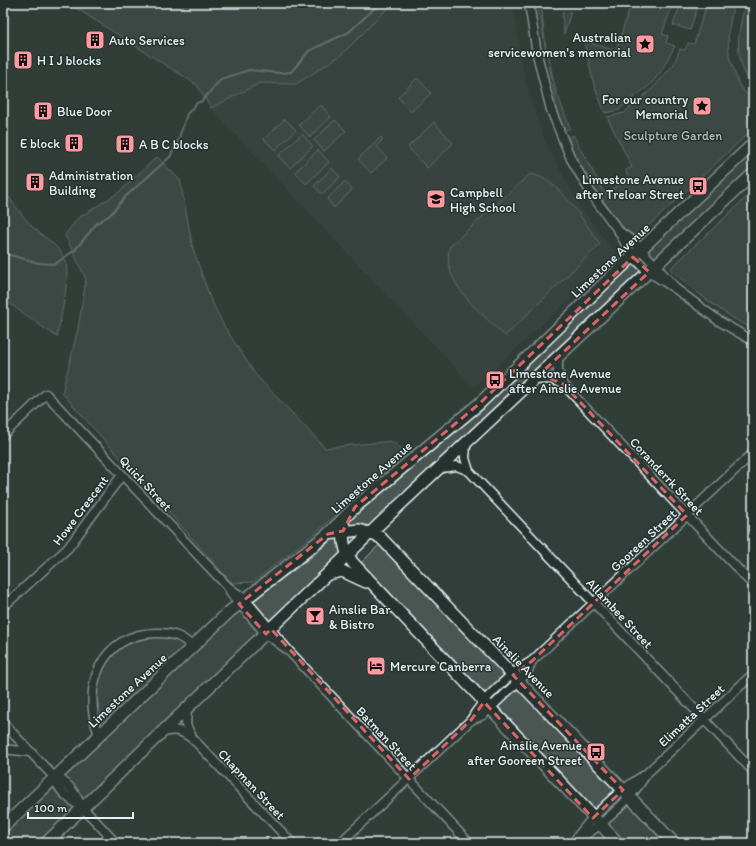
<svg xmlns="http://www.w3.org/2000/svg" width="756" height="846" viewBox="0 0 756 846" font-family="Itim,sans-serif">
<rect width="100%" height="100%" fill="#323e39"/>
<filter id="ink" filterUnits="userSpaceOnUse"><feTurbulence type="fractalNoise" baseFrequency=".025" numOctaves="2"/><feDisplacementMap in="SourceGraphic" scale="8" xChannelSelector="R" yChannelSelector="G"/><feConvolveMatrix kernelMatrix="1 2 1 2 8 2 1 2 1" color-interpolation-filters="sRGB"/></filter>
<g filter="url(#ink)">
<g fill="#3f4b46">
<path d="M 393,3 L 513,3 L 522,68 L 530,99 L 545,142 L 580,207 L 617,255 L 474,387 L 211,108 L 260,83 L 296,84 L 389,9 Z"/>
<path d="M 80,832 L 90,843 L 68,843 Z"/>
</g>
<g fill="#495651" stroke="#98a4a4">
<path d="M 68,3 L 393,3 L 340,56 L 296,84 L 260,83 L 211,108 L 197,85 Z"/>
<path d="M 535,3 L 541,3 L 546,52 L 541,19 L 535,8 Z"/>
<path d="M 631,3 L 673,3 L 662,34 L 668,36 L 666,43 L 675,46 L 660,73 L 650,85 L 630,100 L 619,110 L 605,113 L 594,85 L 584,41 L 616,51 Z"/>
<path d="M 681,3 L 699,3 L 690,30 L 673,25 Z"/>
<path d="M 707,3 L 731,3 L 733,6 L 728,33 L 729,56 L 739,85 L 753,102 L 753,129 L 643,231 L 632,237 C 617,223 569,155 569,137 L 573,135 L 605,194 L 628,179 L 626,170 L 632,167 L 607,117 L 624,113 L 653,88 L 674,64 L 680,49 L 685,50 L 688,43 L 694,44 Z"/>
<path d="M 746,3 L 753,5 L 753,87 C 733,60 737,33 746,3 Z"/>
<path d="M 571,12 L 564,34 L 562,13 Z"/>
<path d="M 547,52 L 556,91 L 570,128 L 567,130 L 563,127 L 555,105 L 556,104 Z"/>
<path d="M 417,78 L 431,93 L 411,112 L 398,97 Z"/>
<path d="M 321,105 L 331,117 L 310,137 L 299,125 Z"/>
<path d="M 285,119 L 296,130 L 275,150 L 264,139 Z"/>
<path d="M 335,120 L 346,131 L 324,151 L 314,140 Z"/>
<path d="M 434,122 L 453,143 L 427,168 L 408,147 Z"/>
<path d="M 302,134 L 313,146 L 290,168 L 278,156 Z"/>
<path d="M 381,137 L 383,139 L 377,146 L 387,158 L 371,173 L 358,159 Z"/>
<path d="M 753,149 L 753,168 L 38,843 L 3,843 L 3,831 L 226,620 C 272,583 327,554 362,506 Z"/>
<path d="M 318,150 L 329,162 L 306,184 L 295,172 Z"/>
<path d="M 157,157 L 180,180 L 193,249 L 210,298 L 224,326 L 255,374 L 325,448 L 391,441 L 407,453 L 312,536 L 253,582 L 232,583 L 62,393 L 78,329 L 86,279 L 65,235 L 78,218 L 118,193 Z"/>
<path d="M 332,168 L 340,177 L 322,194 L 314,186 Z"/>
<path d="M 530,174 C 558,177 584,222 600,244 L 505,336 C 482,313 439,282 450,246 Z"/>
<path d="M 345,181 L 352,190 L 334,208 L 327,199 Z"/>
<path d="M 3,189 C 13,202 22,217 34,228 C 45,239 62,246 66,264 C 70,282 60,318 57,337 L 3,299 Z"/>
<path d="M 753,191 L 753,329 C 722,314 696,292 670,269 Z"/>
<path d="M 384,540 L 668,843 L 623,843 L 360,564 Z"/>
<path d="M 148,635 L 179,639 L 189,646 L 103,723 L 98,704 L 96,689 L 106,659 L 115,647 Z"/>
</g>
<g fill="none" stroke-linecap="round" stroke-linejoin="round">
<path stroke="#9ea9ab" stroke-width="2" d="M 3,255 L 10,255 L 39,263 L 55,264 L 75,250 L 97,223 L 110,215 L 126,196 L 170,157 L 179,138 L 187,114 L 197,103 L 202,101 L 221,79 L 249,70 L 280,73 L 291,72 L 309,51 L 349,32 L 380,3"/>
<defs>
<g id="minor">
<path d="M 529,3 L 537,54 L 551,110 L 571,159 L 592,195 L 618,230 L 633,257 L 649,272 L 676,289 L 719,321 L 753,341"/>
<path d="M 620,232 L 633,241 L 674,286"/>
<path d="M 558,357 L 558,371 L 563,384 L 753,585"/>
<path d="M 534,380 L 550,379 L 563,384"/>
<path d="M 3,435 L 46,394 L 228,587 L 232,595 L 266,634 L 288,650"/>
<path d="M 466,445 L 465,458 L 469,471"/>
<path d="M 441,468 L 457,466 L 469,471 L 753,771"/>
<path d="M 228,587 L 245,599 L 288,650 L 469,843"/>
<path d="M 3,607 L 68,548 L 122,475"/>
<path d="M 187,709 L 186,725 L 192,737"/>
<path d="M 471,720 C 481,700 512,672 532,661 L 753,453"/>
<path d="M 3,723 L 55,778 C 59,793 72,800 83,809 C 95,819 105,832 116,843"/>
<path d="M 162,733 C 175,727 185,732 195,741 L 292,843"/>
<path d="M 99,735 C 81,688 100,633 157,633 C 172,633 183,636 192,647"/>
<path d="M 3,749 L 31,752"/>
<path d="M 55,778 C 68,781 77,796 82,808"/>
<path d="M 575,842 C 601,826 629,802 645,776"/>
<path d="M 340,843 L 471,720 L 483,715 L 527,673 L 532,661"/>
<path d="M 573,843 C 591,816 618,791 646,774 L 753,674"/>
</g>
<g id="major">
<path d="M 344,526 C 342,540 344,551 353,563 L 618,843"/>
<path d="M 328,534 L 359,530 L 380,537 L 674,843"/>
<path d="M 328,574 L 342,571 L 366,582"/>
<path d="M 3,827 L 229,612 L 328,534 L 355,507 L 479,404 L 611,277 L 753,144"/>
<path d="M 46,843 L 389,515 L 753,174"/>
</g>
</defs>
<use href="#minor" stroke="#e8f1f8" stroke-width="11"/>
<use href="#major" stroke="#e8f1f8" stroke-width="14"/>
<use href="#minor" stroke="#26332d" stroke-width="8"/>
<use href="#major" stroke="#26332d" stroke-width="11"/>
</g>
</g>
<path d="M0 0H756V846H0ZM 633,257 L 649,272 L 540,374 L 563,384 L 687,515 L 532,661 L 513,675 L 623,790 L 593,818 L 484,702 L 471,720 L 409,779 L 271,629 L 266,634 L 239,604 L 328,534 L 343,531 L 355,507 L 479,404 Z" fill="#323e39" fill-opacity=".55" fill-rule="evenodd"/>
<path fill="none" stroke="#db6466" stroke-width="3" stroke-dasharray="8 5" stroke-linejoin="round" d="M 633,257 L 649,272 L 540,374 L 563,384 L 687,515 L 532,661 L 513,675 L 623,790 L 593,818 L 484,702 L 471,720 L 409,779 L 271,629 L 266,634 L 239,604 L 328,534 L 343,531 L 355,507 L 479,404 Z"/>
<defs>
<symbol id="building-square" viewBox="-11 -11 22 22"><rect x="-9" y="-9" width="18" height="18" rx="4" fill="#ff9aa2" stroke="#26332d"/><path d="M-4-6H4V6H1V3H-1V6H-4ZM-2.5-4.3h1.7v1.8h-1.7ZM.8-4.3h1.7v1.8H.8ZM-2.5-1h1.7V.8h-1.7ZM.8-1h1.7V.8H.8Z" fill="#111"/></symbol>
<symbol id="sight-square" viewBox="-11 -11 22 22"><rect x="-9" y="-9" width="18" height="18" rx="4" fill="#ff9aa2" stroke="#26332d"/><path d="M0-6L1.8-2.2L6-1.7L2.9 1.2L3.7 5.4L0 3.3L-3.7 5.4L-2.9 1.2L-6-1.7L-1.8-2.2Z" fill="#111"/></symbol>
<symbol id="bus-square" viewBox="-11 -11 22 22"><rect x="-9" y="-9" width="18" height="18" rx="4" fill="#ff9aa2" stroke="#26332d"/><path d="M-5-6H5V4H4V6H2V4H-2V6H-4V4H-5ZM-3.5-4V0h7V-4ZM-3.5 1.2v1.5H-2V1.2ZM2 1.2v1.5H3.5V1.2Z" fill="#111"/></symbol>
<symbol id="school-square" viewBox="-11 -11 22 22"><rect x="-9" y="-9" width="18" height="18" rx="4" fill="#ff9aa2" stroke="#26332d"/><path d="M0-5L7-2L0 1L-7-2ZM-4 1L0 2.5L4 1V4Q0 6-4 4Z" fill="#111"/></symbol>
<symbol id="bar-square" viewBox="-11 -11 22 22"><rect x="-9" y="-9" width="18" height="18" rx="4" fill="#ff9aa2" stroke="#26332d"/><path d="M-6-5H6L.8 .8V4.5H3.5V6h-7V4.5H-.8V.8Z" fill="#111"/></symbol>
<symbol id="hotel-square" viewBox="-11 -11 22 22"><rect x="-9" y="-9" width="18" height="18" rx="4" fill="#ff9aa2" stroke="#26332d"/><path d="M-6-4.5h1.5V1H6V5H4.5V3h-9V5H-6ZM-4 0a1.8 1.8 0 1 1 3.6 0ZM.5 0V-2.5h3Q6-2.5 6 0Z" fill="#111"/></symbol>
</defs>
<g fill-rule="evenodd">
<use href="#building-square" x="84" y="29" width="22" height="22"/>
<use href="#sight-square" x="634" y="33" width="22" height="22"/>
<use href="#building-square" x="12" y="49" width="22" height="22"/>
<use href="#sight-square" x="691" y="95" width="22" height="22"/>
<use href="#building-square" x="32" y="100" width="22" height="22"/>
<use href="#building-square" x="63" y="132" width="22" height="22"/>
<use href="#building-square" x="114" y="133" width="22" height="22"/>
<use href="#building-square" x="24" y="171" width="22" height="22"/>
<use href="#bus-square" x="687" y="175" width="22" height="22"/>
<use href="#school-square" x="425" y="188" width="22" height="22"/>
<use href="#bus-square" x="484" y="369" width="22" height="22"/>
<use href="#bar-square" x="304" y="605" width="22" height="22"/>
<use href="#hotel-square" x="365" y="655" width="22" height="22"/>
<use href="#bus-square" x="585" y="741" width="22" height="22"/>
</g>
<g text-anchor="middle" stroke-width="3" stroke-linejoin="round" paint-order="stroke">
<g font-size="13" fill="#e8f1f8" stroke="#26332d" text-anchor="start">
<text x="631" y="42" text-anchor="end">Australian<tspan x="631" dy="15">servicewomen's memorial</tspan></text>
<text x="109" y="45">Auto Services</text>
<text x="37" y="65">H I J blocks</text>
<text x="688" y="104" text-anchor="end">For our country<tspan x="688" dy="15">Memorial</tspan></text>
<text x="57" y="116">Blue Door</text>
<text x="60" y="148" text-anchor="end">E block</text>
<text x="139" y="149">A B C blocks</text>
<text x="49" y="180">Administration<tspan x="49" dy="15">Building</tspan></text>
<text x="684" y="184" text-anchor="end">Limestone Avenue<tspan x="684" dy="15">after Treloar Street</tspan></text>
<text x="450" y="197">Campbell<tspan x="450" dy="15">High School</tspan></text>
<text x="509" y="378">Limestone Avenue<tspan x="509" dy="15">after Ainslie Avenue</tspan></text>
<text x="329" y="614">Ainslie Bar<tspan x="329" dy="15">&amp; Bistro</tspan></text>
<text x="390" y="671">Mercure Canberra</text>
<text x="582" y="750" text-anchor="end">Ainslie Avenue<tspan x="582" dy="15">after Gooreen Street</tspan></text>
</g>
<g font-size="13" fill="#b0bbbe" stroke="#26332d">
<text x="673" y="140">Sculpture Garden</text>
</g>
<g font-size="13" fill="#e8f1f8" stroke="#26332d">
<text transform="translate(610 260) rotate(-43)" y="5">Limestone Avenue</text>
<text transform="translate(667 476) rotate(47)" y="5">Coranderrk Street</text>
<text transform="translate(371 477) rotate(-41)" y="5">Limestone Avenue</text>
<text transform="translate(146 483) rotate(47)" y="5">Quick Street</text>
<text transform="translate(80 510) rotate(-53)" y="5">Howe Crescent</text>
<text transform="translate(643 540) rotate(-43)" y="5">Gooreen Street</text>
<text transform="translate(620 613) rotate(47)" y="5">Allambee Street</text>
<text transform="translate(524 666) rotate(46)" y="5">Ainslie Avenue</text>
<text transform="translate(127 690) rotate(-43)" y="5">Limestone Avenue</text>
<text transform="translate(691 715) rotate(-43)" y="5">Elimatta Street</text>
<text transform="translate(387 738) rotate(47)" y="5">Batman Street</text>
<text transform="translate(252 784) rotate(47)" y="5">Chapman Street</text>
</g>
</g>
<rect width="756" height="846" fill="none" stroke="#26332d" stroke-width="16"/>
<rect x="8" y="8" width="740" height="830" fill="none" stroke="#e8f1f8" stroke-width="1.5" filter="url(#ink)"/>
<path d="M28 812v6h105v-6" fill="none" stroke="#e8f1f8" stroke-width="2"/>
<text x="34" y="812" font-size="12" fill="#e8f1f8" stroke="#26332d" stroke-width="3" paint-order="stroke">100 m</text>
</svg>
